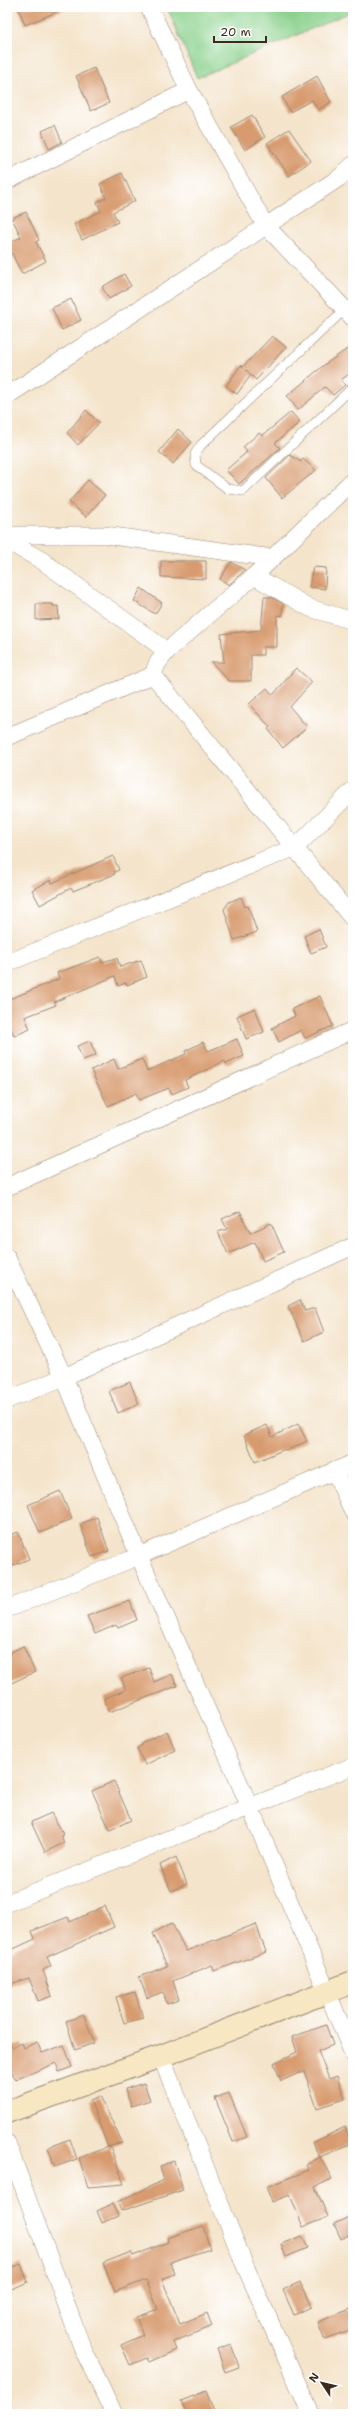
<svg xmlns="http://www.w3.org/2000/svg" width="360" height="2421" viewBox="0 0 360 2421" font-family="'Shantell Sans',sans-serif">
<rect width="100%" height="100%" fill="#fff"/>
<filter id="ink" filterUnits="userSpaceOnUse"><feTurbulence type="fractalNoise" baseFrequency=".025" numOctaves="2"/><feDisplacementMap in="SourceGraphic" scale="8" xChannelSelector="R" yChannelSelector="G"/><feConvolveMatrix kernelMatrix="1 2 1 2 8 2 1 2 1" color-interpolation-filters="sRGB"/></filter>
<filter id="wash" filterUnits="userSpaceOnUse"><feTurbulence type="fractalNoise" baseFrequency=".012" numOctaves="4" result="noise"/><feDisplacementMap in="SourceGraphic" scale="16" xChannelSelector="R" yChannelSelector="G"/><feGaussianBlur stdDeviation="0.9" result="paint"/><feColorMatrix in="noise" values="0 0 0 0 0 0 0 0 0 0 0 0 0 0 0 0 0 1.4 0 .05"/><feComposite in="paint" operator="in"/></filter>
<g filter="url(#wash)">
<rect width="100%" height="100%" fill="#f4e4cb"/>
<path fill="#89d08b" stroke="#627d54" d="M 167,7 L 353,7 L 353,11 L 197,78 Z"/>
<g id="blocks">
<g fill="#d89b6f">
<path d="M 18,7 L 69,7 L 25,25 Z"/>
<path d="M 94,68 L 109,103 L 91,111 L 76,76 Z"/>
<path d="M 317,76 L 331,102 L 318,110 L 312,100 L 290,112 L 282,97 Z"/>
<path d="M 252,115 L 265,137 L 245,150 L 231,127 Z"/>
<path d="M 55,125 L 62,142 L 49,149 L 42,131 Z"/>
<path d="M 289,129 L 311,161 L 289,176 L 267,143 Z"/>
<path d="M 122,173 L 135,201 L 113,212 L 118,222 L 82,240 L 74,224 L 101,211 L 97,202 L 106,198 L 100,184 Z"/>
<path d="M 26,212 L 39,240 L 36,242 L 46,261 L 22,274 L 7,244 L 21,237 L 12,218 Z"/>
<path d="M 124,274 L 131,286 L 109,299 L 102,287 Z"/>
<path d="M 71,299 L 81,320 L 62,330 L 52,308 Z"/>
<path d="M 272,336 L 286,347 L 256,380 L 246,370 L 251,375 L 237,394 L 226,386 L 241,365 L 243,367 Z"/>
<path d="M 353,345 L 353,371 L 341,380 L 345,385 L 333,395 L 325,387 L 298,410 L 287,396 L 324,365 Z"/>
<path d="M 86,410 L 99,423 L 78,445 L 67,433 Z"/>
<path d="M 291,412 L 300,422 L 275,443 L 280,448 L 239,484 L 226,470 L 247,452 L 243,447 L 259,433 L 262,436 Z"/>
<path d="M 178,429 L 192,442 L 173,464 L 159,452 Z"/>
<path d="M 290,455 L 301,462 L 303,459 L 316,470 L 282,498 L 266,478 Z"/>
<path d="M 88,480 L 105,495 L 86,517 L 69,502 Z"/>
<path d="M 161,561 L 206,561 L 206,579 L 161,577 Z"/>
<path d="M 231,562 L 245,570 L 229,585 L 220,579 Z"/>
<path d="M 313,567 L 326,568 L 325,589 L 309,587 Z"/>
<path d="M 141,588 L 162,603 L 155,614 L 134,601 Z"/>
<path d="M 264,597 L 271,597 L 283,604 L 282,616 L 277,615 L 277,647 L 263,647 L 263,655 L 251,655 L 251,681 L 229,681 L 211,662 L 224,662 L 221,634 L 261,630 Z"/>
<path d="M 36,604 L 53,604 L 53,606 L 58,606 L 59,619 L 36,620 Z"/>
<path d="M 296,668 L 312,682 L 290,707 L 307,727 L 283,748 L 268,729 L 270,727 L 249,704 L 267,688 L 273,695 Z"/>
<path d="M 113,856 L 119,870 L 114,872 L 115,874 L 73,891 L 71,888 L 40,905 L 32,890 L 51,880 L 52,883 Z"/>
<path d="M 241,897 L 245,907 L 248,906 L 257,932 L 234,940 L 224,909 L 229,902 Z"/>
<path d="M 319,929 L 326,947 L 311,953 L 304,936 Z"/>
<path d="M 100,957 L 102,962 L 117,958 L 120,967 L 141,960 L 147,977 L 127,985 L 126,983 L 118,986 L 115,976 L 54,1002 L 56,1005 L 25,1017 L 30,1029 L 14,1036 L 7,1017 L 7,1000 L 59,979 L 57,973 Z"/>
<path d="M 320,996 L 333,1026 L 305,1038 L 301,1030 L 279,1042 L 272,1028 L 295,1016 L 292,1009 Z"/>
<path d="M 255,1008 L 264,1032 L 246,1039 L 237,1016 Z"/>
<path d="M 237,1039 L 244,1056 L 226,1064 L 225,1061 L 185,1080 L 188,1087 L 172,1094 L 169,1088 L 139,1100 L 136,1093 L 108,1106 L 91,1070 L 114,1059 L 118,1069 L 142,1059 L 147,1071 L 186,1054 L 185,1051 L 203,1042 L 208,1051 Z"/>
<path d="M 90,1041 L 96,1055 L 83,1060 L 77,1046 Z"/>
<path d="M 240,1211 L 250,1233 L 271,1223 L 284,1252 L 263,1261 L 255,1242 L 228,1254 L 218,1232 L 227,1229 L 222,1219 Z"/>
<path d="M 300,1300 L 305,1311 L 315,1308 L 324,1332 L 304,1341 L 288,1306 Z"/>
<path d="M 130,1382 L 139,1404 L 118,1413 L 109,1391 Z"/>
<path d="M 298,1424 L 307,1441 L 286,1451 L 285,1449 L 255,1462 L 244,1435 L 267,1425 L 272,1437 Z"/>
<path d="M 60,1491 L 72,1519 L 40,1533 L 28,1505 Z"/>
<path d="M 97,1517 L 109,1551 L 92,1557 L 80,1524 Z"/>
<path d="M 18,1532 L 29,1559 L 7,1568 L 7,1536 Z"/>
<path d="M 130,1601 L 137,1620 L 118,1628 L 116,1625 L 95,1634 L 87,1616 Z"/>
<path d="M 23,1646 L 35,1672 L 7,1685 L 7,1654 Z"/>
<path d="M 149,1668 L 154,1682 L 172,1674 L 177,1686 L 109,1712 L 104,1698 L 126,1690 L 121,1678 Z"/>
<path d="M 167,1731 L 175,1750 L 145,1765 L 137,1748 L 142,1745 L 142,1743 Z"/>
<path d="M 114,1781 L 131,1820 L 110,1830 L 92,1791 Z"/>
<path d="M 51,1813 L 63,1833 L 61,1835 L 64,1843 L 45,1852 L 31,1822 Z"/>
<path d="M 176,1857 L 187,1884 L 171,1891 L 160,1865 Z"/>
<path d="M 105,1906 L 114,1927 L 47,1957 L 51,1966 L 43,1970 L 52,1996 L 38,2001 L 29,1978 L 7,1985 L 7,1952 L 35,1939 L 32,1931 L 68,1917 L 70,1922 Z"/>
<path d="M 172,1923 L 186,1951 L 256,1924 L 266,1952 L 214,1971 L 212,1965 L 173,1981 L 179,2000 L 167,2004 L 163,1992 L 147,1998 L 139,1977 L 167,1966 L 153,1933 Z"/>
<path d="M 135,1992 L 143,2018 L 124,2023 L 116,1997 Z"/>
<path d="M 84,2015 L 94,2043 L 75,2050 L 66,2021 Z"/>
<path d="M 326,2025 L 333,2045 L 318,2051 L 329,2079 L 337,2076 L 345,2099 L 317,2108 L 304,2071 L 281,2081 L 274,2063 L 297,2052 L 292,2037 Z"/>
<path d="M 37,2042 L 42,2053 L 64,2045 L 72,2067 L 59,2072 L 56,2063 L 15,2080 L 7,2060 L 7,2049 L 22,2043 L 24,2048 Z"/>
<path d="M 144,2083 L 150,2100 L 131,2106 L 125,2089 Z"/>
<path d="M 229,2093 L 247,2137 L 233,2142 L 215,2098 Z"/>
<path d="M 100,2096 L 122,2142 L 108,2147 L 90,2100 Z"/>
<path d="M 345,2127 L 352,2143 L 320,2157 L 312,2143 Z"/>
<path d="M 70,2139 L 77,2159 L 55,2167 L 48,2147 Z"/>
<path d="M 110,2146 L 124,2184 L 88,2187 L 79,2158 Z"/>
<path d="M 320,2157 L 332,2179 L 315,2187 L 328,2217 L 303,2227 L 290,2195 L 272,2202 L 266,2187 L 309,2170 L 306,2165 Z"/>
<path d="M 174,2161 L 183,2190 L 121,2211 L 117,2202 L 164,2180 L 160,2166 Z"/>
<path d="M 112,2204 L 118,2216 L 102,2223 L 97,2211 Z"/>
<path d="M 353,2215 L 353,2233 L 341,2239 L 334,2224 Z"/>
<path d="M 203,2226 L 210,2249 L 170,2262 L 175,2274 L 162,2279 L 180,2324 L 207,2313 L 212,2326 L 173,2342 L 176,2350 L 149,2362 L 147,2358 L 130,2365 L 121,2345 L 143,2335 L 136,2317 L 158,2309 L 146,2280 L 115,2292 L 103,2263 L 131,2252 L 133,2256 L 168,2242 L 167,2238 Z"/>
<path d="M 302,2236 L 308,2248 L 286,2257 L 281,2244 Z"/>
<path d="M 21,2264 L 28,2282 L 7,2291 L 7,2270 Z"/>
<path d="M 300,2282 L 311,2307 L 294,2315 L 283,2290 Z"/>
<path d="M 353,2308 L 353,2330 L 325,2340 L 318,2322 Z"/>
<path d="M 231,2344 L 239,2367 L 225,2372 L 217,2349 Z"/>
<path d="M 206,2391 L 215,2414 L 186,2414 L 181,2401 Z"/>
</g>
</g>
</g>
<g filter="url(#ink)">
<use href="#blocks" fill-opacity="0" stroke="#988774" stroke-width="1"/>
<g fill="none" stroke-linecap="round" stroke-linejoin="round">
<defs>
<path id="lane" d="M 344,310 L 201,445 L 195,454 L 196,465 L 228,489 L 243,491 L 353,387"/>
<g id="street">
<path d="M 149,7 L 189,90 L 265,225 L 353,318"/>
<path d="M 7,181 L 189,90"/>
<path d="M 7,396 L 339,178 L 353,165"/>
<path d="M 353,480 L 254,576 L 167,651 L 157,664 L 153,675 L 353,919"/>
<path d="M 7,535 L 105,535 L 273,558"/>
<path d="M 7,541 L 41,560 L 167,651"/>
<path d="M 254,576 L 310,608 L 353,621"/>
<path d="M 7,737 L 153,675"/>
<path d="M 7,963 L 296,847 L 353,790"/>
<path d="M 7,1187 L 353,1030"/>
<path d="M 7,1258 L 64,1377 L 139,1556 L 250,1807 L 353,2054"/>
<path d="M 7,1400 L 64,1377 L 353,1246"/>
<path d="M 334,1470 L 353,1512"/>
<path d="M 7,1609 L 139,1556 L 353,1463"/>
<path d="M 7,1903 L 353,1766"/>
<path d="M 161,2056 L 243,2261 L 311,2414"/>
<path d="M 7,2143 L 82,2347 L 114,2414"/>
</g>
<path id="secondary" d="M 7,2112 L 161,2056 L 353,1982"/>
</defs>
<use href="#lane" stroke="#988774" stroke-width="10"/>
<use href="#street" stroke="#988774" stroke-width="18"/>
<use href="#secondary" stroke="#988774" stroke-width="24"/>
<use href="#lane" stroke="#fff" stroke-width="9"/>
<use href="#street" stroke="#fff" stroke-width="17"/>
<use href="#secondary" stroke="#f7e8c3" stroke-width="22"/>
</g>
</g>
<rect width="360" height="2421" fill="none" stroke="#fff" stroke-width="24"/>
<g transform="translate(322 2383) rotate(305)" stroke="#ffffff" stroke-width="3" paint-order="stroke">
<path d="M0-3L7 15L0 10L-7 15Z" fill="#3b2a1e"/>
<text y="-6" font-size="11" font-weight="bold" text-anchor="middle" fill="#3b2a1e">N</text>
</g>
<path d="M214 36v6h52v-6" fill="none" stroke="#3b2a1e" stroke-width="2"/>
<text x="220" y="36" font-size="12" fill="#3b2a1e" stroke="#ffffff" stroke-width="3" paint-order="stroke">20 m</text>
</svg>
